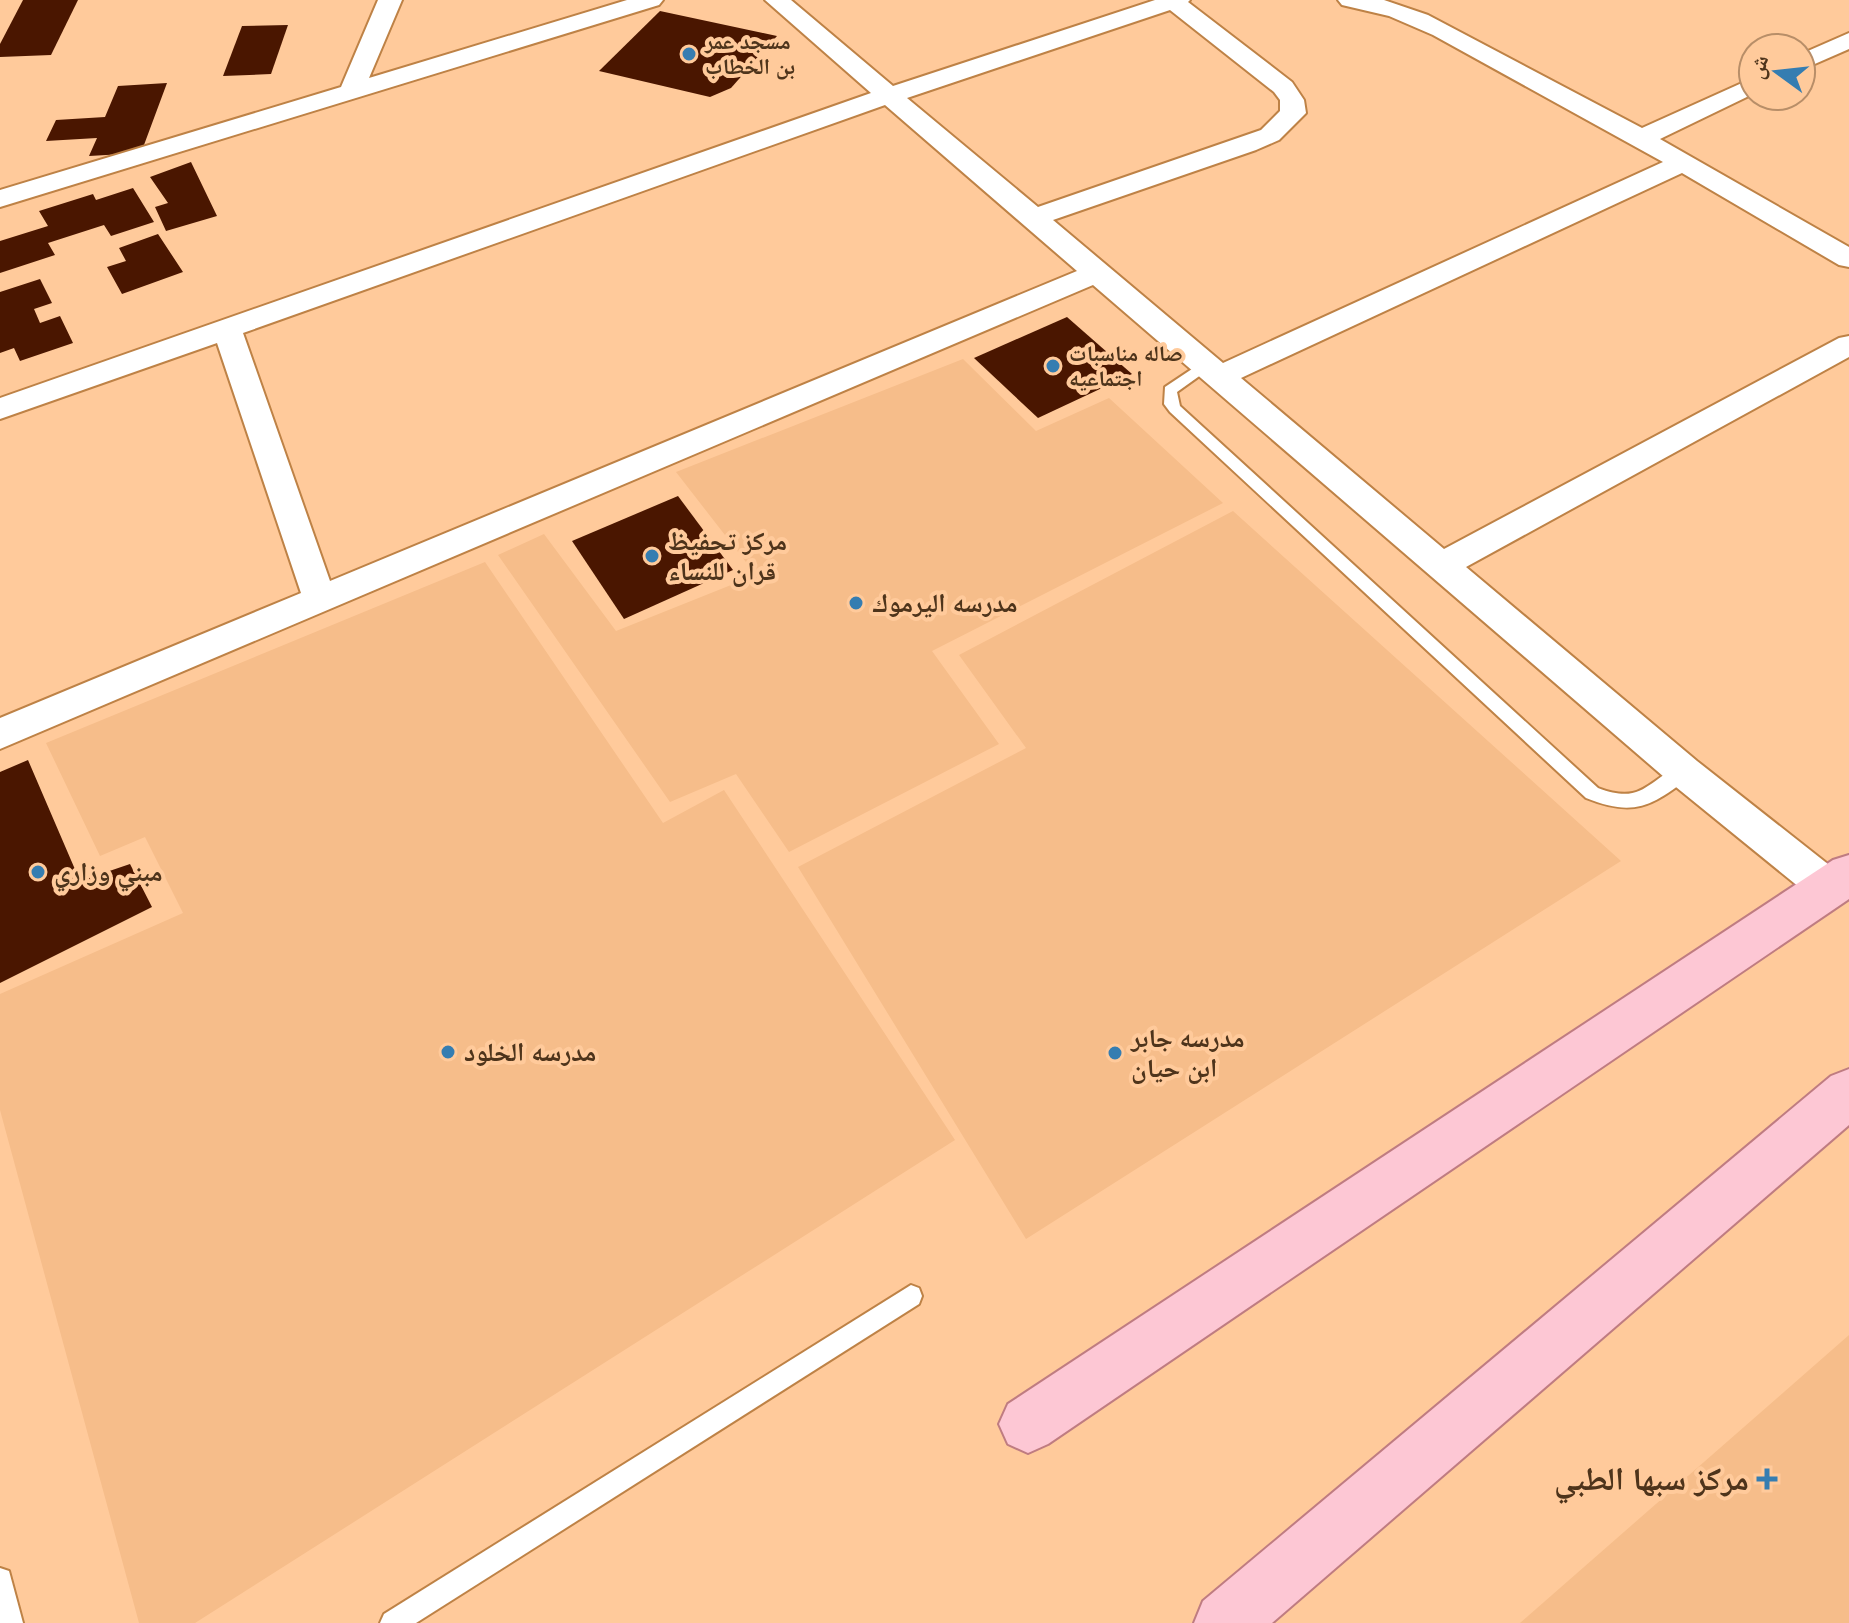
<svg xmlns="http://www.w3.org/2000/svg" width="1849" height="1623" viewBox="0 0 1849 1623" font-family="'Noto Sans','Noto Naskh Arabic',sans-serif">
<rect width="100%" height="100%" fill="#ffca9b"/>
<g fill="#f6bd8a">
<path d="M 963,359 L 1036,431 L 1109,398 L 1223,503 L 932,651 L 999,744 L 789,852 L 736,774 L 670,802 L 498,555 L 544,534 L 616,631 L 756,575 L 676,472 Z"/>
<path d="M 1233,511 L 1621,861 L 1026,1239 L 798,867 L 1026,748 L 959,655 Z"/>
<path d="M 485,562 L 663,823 L 724,790 L 955,1140 L 195,1623 L 139,1623 L 0,1110 L 0,994 L 183,913 L 145,837 L 100,856 L 46,743 Z"/>
<path d="M 1849,1335 L 1849,1623 L 1520,1623 Z"/>
</g>
<g fill="#4a1600">
<path d="M 23,0 L 78,0 L 51,55 L 0,57 L 0,44 Z"/>
<path d="M 660,11 L 777,36 L 731,88 L 710,97 L 599,71 Z"/>
<path d="M 288,25 L 271,74 L 223,76 L 242,26 Z"/>
<path d="M 167,83 L 141,153 L 89,156 L 97,138 L 46,141 L 56,120 L 105,117 L 118,86 Z"/>
<path d="M 191,162 L 217,216 L 166,231 L 155,207 L 168,203 L 150,177 Z"/>
<path d="M 133,188 L 154,222 L 111,236 L 104,225 L 48,243 L 55,255 L 0,273 L 0,241 L 48,226 L 39,211 L 93,194 L 96,200 Z"/>
<path d="M 158,234 L 183,272 L 122,294 L 107,267 L 126,261 L 119,248 Z"/>
<path d="M 40,279 L 52,303 L 34,309 L 40,323 L 60,316 L 73,343 L 20,361 L 14,348 L 0,353 L 0,292 Z"/>
<path d="M 1067,317 L 1132,374 L 1038,418 L 974,358 Z"/>
<path d="M 678,496 L 733,570 L 624,619 L 572,541 Z"/>
<path d="M 28,760 L 80,881 L 130,864 L 152,907 L 0,983 L 0,772 Z"/>
</g>
<g fill="none" stroke-linecap="round" stroke-linejoin="round">
<defs>
<g id="service">
<path d="M 1207,359 L 1214,364 L 1212,367 L 1177,392 L 1180,406 L 1598,788 C 1645,806 1647,778 1684,765 L 1690,767 L 1693,772 L 1690,777 C 1651,807 1633,817 1586,798 L 1170,412 L 1164,404 L 1165,387 Z"/>
<path d="M 911,1285 L 919,1288 L 922,1296 L 919,1304 L 416,1623 L 380,1623 L 384,1614 Z"/>
<path d="M 0,1568 L 9,1571 L 23,1623 L 0,1623 Z"/>
</g>
<g id="minor">
<path d="M 378,0 L 402,0 L 369,78 L 627,0 L 663,0 L 659,5 L 0,207 L 0,190 L 341,87 Z"/>
<path d="M 765,0 L 791,0 L 893,86 L 1155,0 L 1190,0 L 1188,2 L 1292,82 L 1304,100 L 1306,113 L 1279,140 L 1256,150 L 1053,220 L 1223,363 L 1663,162 L 1433,35 L 1389,16 L 1342,5 L 1338,0 L 1384,0 L 1428,15 L 1642,128 L 1753,78 L 1753,94 L 1660,139 L 1849,247 L 1849,267 L 1839,265 L 1682,173 L 1241,378 L 1444,549 L 1839,338 L 1849,336 L 1849,357 L 1466,567 L 1697,761 L 1843,876 L 1849,888 L 1843,900 L 1829,905 L 1815,900 L 1671,783 L 1093,285 L 0,749 L 0,718 L 301,593 L 217,343 L 0,419 L 0,398 L 871,93 ZM 1170,10 L 1274,92 L 1280,100 L 1280,111 L 1261,130 L 1038,207 L 907,98 ZM 885,105 L 1077,271 L 330,581 L 243,333 Z"/>
<path d="M 1849,33 L 1849,49 L 1801,70 L 1801,54 Z"/>
</g>
<g id="primary">
<path d="M 1849,855 L 1849,899 L 1048,1444 L 1028,1453 L 1008,1444 L 999,1424 L 1008,1404 L 1833,860 Z"/>
<path d="M 1849,1069 L 1849,1125 L 1272,1623 L 1194,1623 L 1203,1601 L 1831,1076 Z"/>
</g>
</defs>
<use href="#service" stroke="#be8246" stroke-width="4"/>
<use href="#minor" stroke="#be8246" stroke-width="4"/>
<use href="#primary" stroke="#bf7c81" stroke-width="4"/>
<use href="#service" fill="#fff" fill-rule="evenodd"/>
<use href="#minor" fill="#fff" fill-rule="evenodd"/>
<use href="#primary" fill="#fdc7d4" fill-rule="evenodd"/>
</g>
<g fill="#357db1" stroke="#ffca9b" stroke-width="3">
<circle cx="689" cy="54" r="8"/>
<circle cx="1053" cy="366" r="8"/>
<circle cx="652" cy="556" r="8"/>
<circle cx="856" cy="603" r="8"/>
<circle cx="38" cy="872" r="8"/>
<circle cx="448" cy="1052" r="8"/>
<circle cx="1115" cy="1053" r="8"/>
<path d="M1763 1467h8v8h8v8h-8v8h-8v-8h-8v-8h8z"/>
</g>
<g text-anchor="middle" stroke-width="8" stroke-linejoin="round" paint-order="stroke">
<g font-size="22" font-weight="bold" fill="#4e341b" stroke="#ffca9b" text-anchor="start">
<text x="705" y="49">مسجد عمر<tspan x="705" dy="25">بن الخطاب</tspan></text>
<text x="1069" y="361">صاله مناسبات<tspan x="1069" dy="25">اجتماعيه</tspan></text>
</g>
<g font-size="26" font-weight="bold" fill="#4e341b" stroke="#ffca9b" text-anchor="start">
<text x="668" y="550">مركز تحفيظ<tspan x="668" dy="30">قران للنساء</tspan></text>
<text x="872" y="612">مدرسه اليرموك</text>
<text x="54" y="881">مبني وزاري</text>
<text x="1131" y="1047">مدرسه جابر<tspan x="1131" dy="30">ابن حيان</tspan></text>
<text x="464" y="1061">مدرسه الخلود</text>
</g>
<g font-size="32" font-weight="bold" fill="#4e341b" stroke="#ffca9b" text-anchor="end">
<text x="1749" y="1490">مركز سبها الطبي</text>
</g>
</g>
<g transform="translate(1777 72) rotate(285)"><circle r="38" fill="#ffca9b" stroke="#b88e68" stroke-width="2"/>
<path d="M0-6L14 30L0 20L-14 30Z" fill="#357db1"/>
<text y="-12" font-size="22" font-weight="bold" text-anchor="middle" fill="#4e341b">ش</text>
</g>
</svg>
